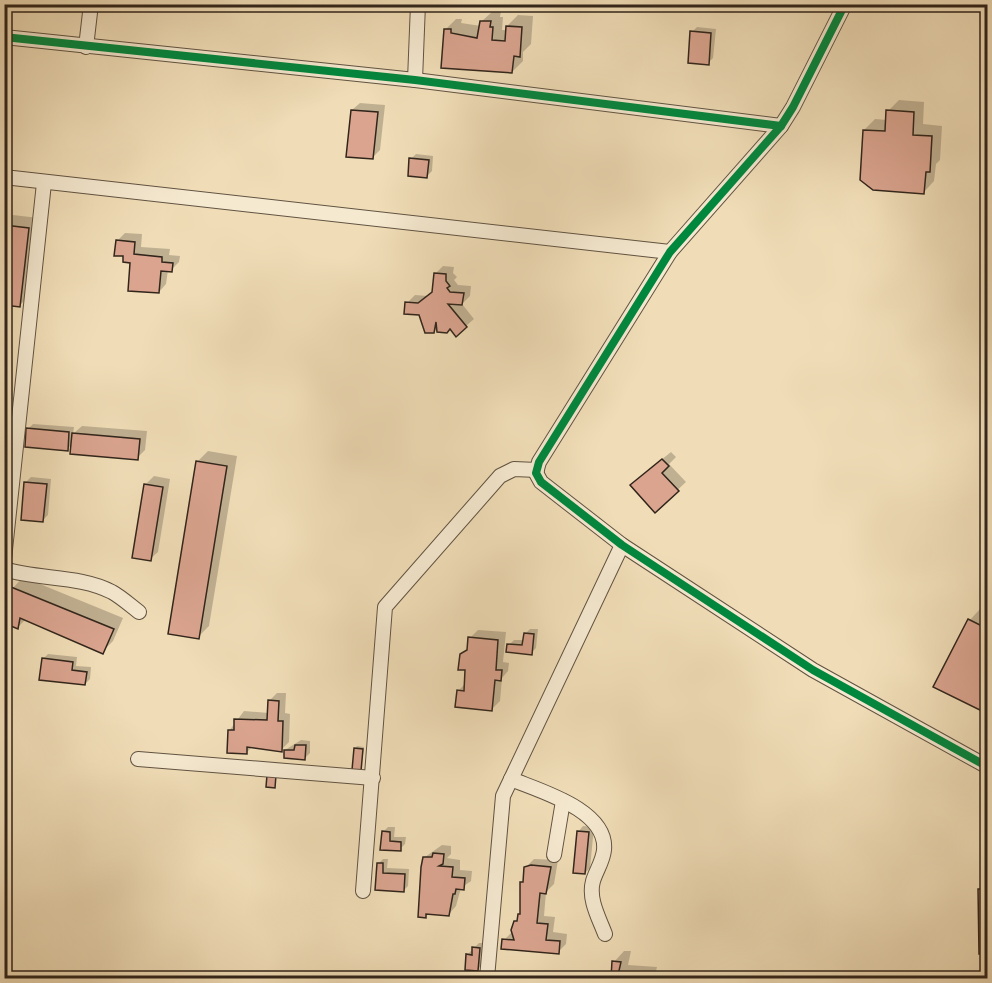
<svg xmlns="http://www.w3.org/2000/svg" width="992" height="983" viewBox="0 0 992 983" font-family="'Old Standard TT',serif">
<rect width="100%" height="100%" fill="#f0ddb7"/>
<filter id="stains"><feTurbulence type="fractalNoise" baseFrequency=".00333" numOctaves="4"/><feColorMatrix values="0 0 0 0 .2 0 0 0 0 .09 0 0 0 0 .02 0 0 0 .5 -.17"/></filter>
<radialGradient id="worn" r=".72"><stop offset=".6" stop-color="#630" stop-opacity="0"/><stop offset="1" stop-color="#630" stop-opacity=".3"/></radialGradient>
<g fill="#0003">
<path d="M 493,11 L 501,11 L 500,17 L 503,17 L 502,30 L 507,30 L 507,26 L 518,15 L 533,16 L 531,44 L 523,52 L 523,61 L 512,72 L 445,30 L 456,19 L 462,19 L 461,23 L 481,26 L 482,21 Z"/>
<path d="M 697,27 L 716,29 L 713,58 L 708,63 L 692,32 Z"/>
<path d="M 4,87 L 12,88 L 11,105 L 6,110 Z"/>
<path d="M 899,100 L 924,102 L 923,124 L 942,126 L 940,160 L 936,164 L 934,181 L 924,192 L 864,130 L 875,119 L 887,120 L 888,111 Z"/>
<path d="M 360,103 L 385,105 L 380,150 L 372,158 L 352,110 Z"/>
<path d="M 416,154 L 433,156 L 432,171 L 427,176 L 411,159 Z"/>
<path d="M 4,214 L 39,218 L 30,295 L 20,305 L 4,304 Z"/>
<path d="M 125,233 L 142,234 L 141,247 L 170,249 L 169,255 L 180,256 L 179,262 L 171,270 L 168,270 L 166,284 L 159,292 L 125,255 L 117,241 Z"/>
<path d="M 443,266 L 454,267 L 453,273 L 457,277 L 454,280 L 458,285 L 471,286 L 470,296 L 462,304 L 474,319 L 466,326 L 438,328 L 434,332 L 420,314 L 407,303 L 415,295 L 428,296 L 433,291 L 435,274 Z"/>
<path d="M 4,327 L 9,327 L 4,347 Z"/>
<path d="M 33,424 L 74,427 L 73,434 L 82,426 L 147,431 L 145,450 L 137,458 L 73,444 L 67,449 L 28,429 Z"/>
<path d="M 208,451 L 237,456 L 209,626 L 198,637 L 197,462 Z"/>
<path d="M 671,452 L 676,457 L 669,464 L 686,482 L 655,511 L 640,477 Z"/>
<path d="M 154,476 L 170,479 L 158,552 L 150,559 L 134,557 L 146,484 Z"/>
<path d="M 31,477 L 51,479 L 48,515 L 43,520 L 26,482 Z"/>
<path d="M 23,577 L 123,618 L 113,641 L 102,652 L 26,619 L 18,627 L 13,588 Z"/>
<path d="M 980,609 L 988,613 L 988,713 L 970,620 Z"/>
<path d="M 530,629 L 538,629 L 536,648 L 531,653 L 509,645 L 514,640 L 524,640 L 525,634 Z"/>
<path d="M 478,630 L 506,632 L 503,662 L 509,663 L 508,671 L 502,678 L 500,701 L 492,709 L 458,691 L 466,683 L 467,669 L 461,654 L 469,647 L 470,638 Z"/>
<path d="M 48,654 L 77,657 L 76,666 L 91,667 L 90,679 L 85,684 L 43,659 Z"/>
<path d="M 277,693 L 286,693 L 285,713 L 290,714 L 289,742 L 281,750 L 253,746 L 246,753 L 229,731 L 244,711 L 269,713 L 269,701 Z"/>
<path d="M 301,740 L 310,741 L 310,753 L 305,758 L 285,750 Z"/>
<path d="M 357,746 L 364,747 L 361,769 L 355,749 Z"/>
<path d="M 583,826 L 594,827 L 590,868 L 585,873 L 578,832 Z"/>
<path d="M 388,827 L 395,827 L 394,837 L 406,837 L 405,844 L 400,849 L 382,848 L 383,832 Z"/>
<path d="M 442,845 L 451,846 L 451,854 L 447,858 L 460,860 L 460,870 L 472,871 L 471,881 L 461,888 L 456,906 L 448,915 L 429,913 L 426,916 L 425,857 Z"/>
<path d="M 383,859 L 388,859 L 387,868 L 409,869 L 408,886 L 403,891 L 376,889 L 378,864 Z"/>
<path d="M 534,859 L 558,860 L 554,884 L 546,892 L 544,916 L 555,917 L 553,932 L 567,934 L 566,944 L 558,952 L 504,940 L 512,932 L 522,912 L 523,900 L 520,900 L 526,867 Z"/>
<path d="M 988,882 L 988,952 L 980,889 Z"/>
<path d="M 479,943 L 484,943 L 483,964 L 478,969 L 467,955 Z"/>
<path d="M 624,951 L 631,951 L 628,965 L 657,967 L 656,971 L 671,972 L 670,978 L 602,978 L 613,971 L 614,962 Z"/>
<path d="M 389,975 L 402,976 L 401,978 L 386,978 Z"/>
</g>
<g fill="#daa48f" stroke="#31251b" stroke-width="1.5">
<path d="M 480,21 L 491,21 L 490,27 L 493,27 L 492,40 L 505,41 L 506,26 L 522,27 L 520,57 L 514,56 L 512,73 L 441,68 L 444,29 L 451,29 L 451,33 L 477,38 Z"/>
<path d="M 690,31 L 711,33 L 709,65 L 688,63 Z"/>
<path d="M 4,92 L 8,92 L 6,111 L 4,111 Z"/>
<path d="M 351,110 L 378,112 L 373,159 L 346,157 Z"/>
<path d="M 886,110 L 914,112 L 913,135 L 932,136 L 930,172 L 926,172 L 924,194 L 873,190 L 860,180 L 863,130 L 885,131 Z"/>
<path d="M 409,158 L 429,160 L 427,178 L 408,176 Z"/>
<path d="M 4,225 L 29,228 L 20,307 L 4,305 Z"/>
<path d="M 116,240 L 135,242 L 134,254 L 162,257 L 162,262 L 173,263 L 172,272 L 161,271 L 159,293 L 128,291 L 130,263 L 123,262 L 123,256 L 114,256 Z"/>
<path d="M 434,273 L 446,274 L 446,281 L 450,286 L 447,288 L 450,292 L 464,293 L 462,305 L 448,304 L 467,327 L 456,337 L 450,329 L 447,333 L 437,332 L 436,322 L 434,333 L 425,333 L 419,315 L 404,314 L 405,302 L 418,303 L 432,292 Z"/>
<path d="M 26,428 L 69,432 L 68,451 L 25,447 Z"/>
<path d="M 72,433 L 140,439 L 138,460 L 70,454 Z"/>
<path d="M 662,459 L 669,466 L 662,473 L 679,491 L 655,513 L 630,485 Z"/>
<path d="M 196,461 L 227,466 L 199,639 L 168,634 Z"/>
<path d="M 24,482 L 47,484 L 43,522 L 21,520 Z"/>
<path d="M 144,484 L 163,487 L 151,561 L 132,558 Z"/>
<path d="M 11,587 L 114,629 L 103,654 L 20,618 L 18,629 L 6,624 Z"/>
<path d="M 968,619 L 988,629 L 988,714 L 933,687 Z"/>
<path d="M 524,633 L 534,634 L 532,655 L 506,652 L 507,644 L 522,645 Z"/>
<path d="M 468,637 L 498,640 L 496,670 L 502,670 L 501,681 L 495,680 L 492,711 L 455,707 L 457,690 L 464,691 L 465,670 L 458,670 L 460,654 L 467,650 Z"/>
<path d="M 42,658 L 73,662 L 72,670 L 87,672 L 85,685 L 39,680 Z"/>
<path d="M 268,700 L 279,701 L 278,721 L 283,721 L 282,752 L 247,747 L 247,754 L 227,753 L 228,730 L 234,730 L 234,719 L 267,720 Z"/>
<path d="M 295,745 L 306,745 L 305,760 L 284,758 L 284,750 L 294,750 Z"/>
<path d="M 354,748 L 363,749 L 361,771 L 352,770 Z"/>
<path d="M 267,775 L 276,775 L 275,788 L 266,787 Z"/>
<path d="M 382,831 L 390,832 L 390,841 L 401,842 L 401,851 L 380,850 Z"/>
<path d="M 577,831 L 589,832 L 585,874 L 573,873 Z"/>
<path d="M 433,853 L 444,854 L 443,864 L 439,866 L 453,867 L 452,877 L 465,878 L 464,890 L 456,889 L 455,894 L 453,894 L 449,916 L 426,914 L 426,918 L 418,917 L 421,867 L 423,857 L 432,857 Z"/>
<path d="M 377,863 L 383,863 L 383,873 L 405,874 L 404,892 L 375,890 Z"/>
<path d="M 531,865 L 551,867 L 546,894 L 540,893 L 537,923 L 548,924 L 546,940 L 560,941 L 559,954 L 501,949 L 502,939 L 514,940 L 511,930 L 514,921 L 517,921 L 518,914 L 520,914 L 520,882 L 523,882 L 524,867 Z"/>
<path d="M 978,889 L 988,889 L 988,954 L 979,954 Z"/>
<path d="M 472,947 L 480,948 L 478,971 L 465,970 L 466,954 L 472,955 Z"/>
<path d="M 612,961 L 621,962 L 618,975 L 647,978 L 611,978 Z"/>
</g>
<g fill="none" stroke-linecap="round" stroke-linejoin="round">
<defs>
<g id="minor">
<path d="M 845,4 L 793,107 L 781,126 L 670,252 L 539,462 L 536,473 L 541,482 L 622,545 L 813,670 L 988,767"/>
<path d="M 4,37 L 415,80 L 781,126"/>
<path d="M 86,47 L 91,4"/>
<path d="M 415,80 L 418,4"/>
<path d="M 4,177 L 670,252"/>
<path d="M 4,559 L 44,183"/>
<path d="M 4,569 C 39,580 79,575 112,592 C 121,597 130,605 139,612"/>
<path d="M 138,759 L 373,778"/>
<path d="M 511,779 C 540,791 608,810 604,850 C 603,861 596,871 593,881 C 588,899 599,918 605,934"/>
<path d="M 554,855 L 563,801"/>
<path d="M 363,891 L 385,607 L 500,476 L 514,469 L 537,470"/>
<path d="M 487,978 L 503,796 L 622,545"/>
</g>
</defs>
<use href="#minor" stroke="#615342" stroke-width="16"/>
<use href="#minor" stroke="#f5e9d0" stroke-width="14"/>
<defs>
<g id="cycleway">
<path d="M 845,4 L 793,107 L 781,126 L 670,252 L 539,462 L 536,473 L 541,482 L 622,545 L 813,670 L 988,767"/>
<path d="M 4,37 L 415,80 L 781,126"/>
</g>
</defs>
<use href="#cycleway" stroke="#f5e9d0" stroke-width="11"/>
<use href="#cycleway" stroke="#00873e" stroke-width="8"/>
</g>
<rect width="992" height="983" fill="none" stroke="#f0ddb7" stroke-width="24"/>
<rect x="6" y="6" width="980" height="971" fill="none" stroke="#31251b" stroke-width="3"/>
<rect x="12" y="12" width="968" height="959" fill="none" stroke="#31251b" stroke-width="1.5"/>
<rect width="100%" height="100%" filter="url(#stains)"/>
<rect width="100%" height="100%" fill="url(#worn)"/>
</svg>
